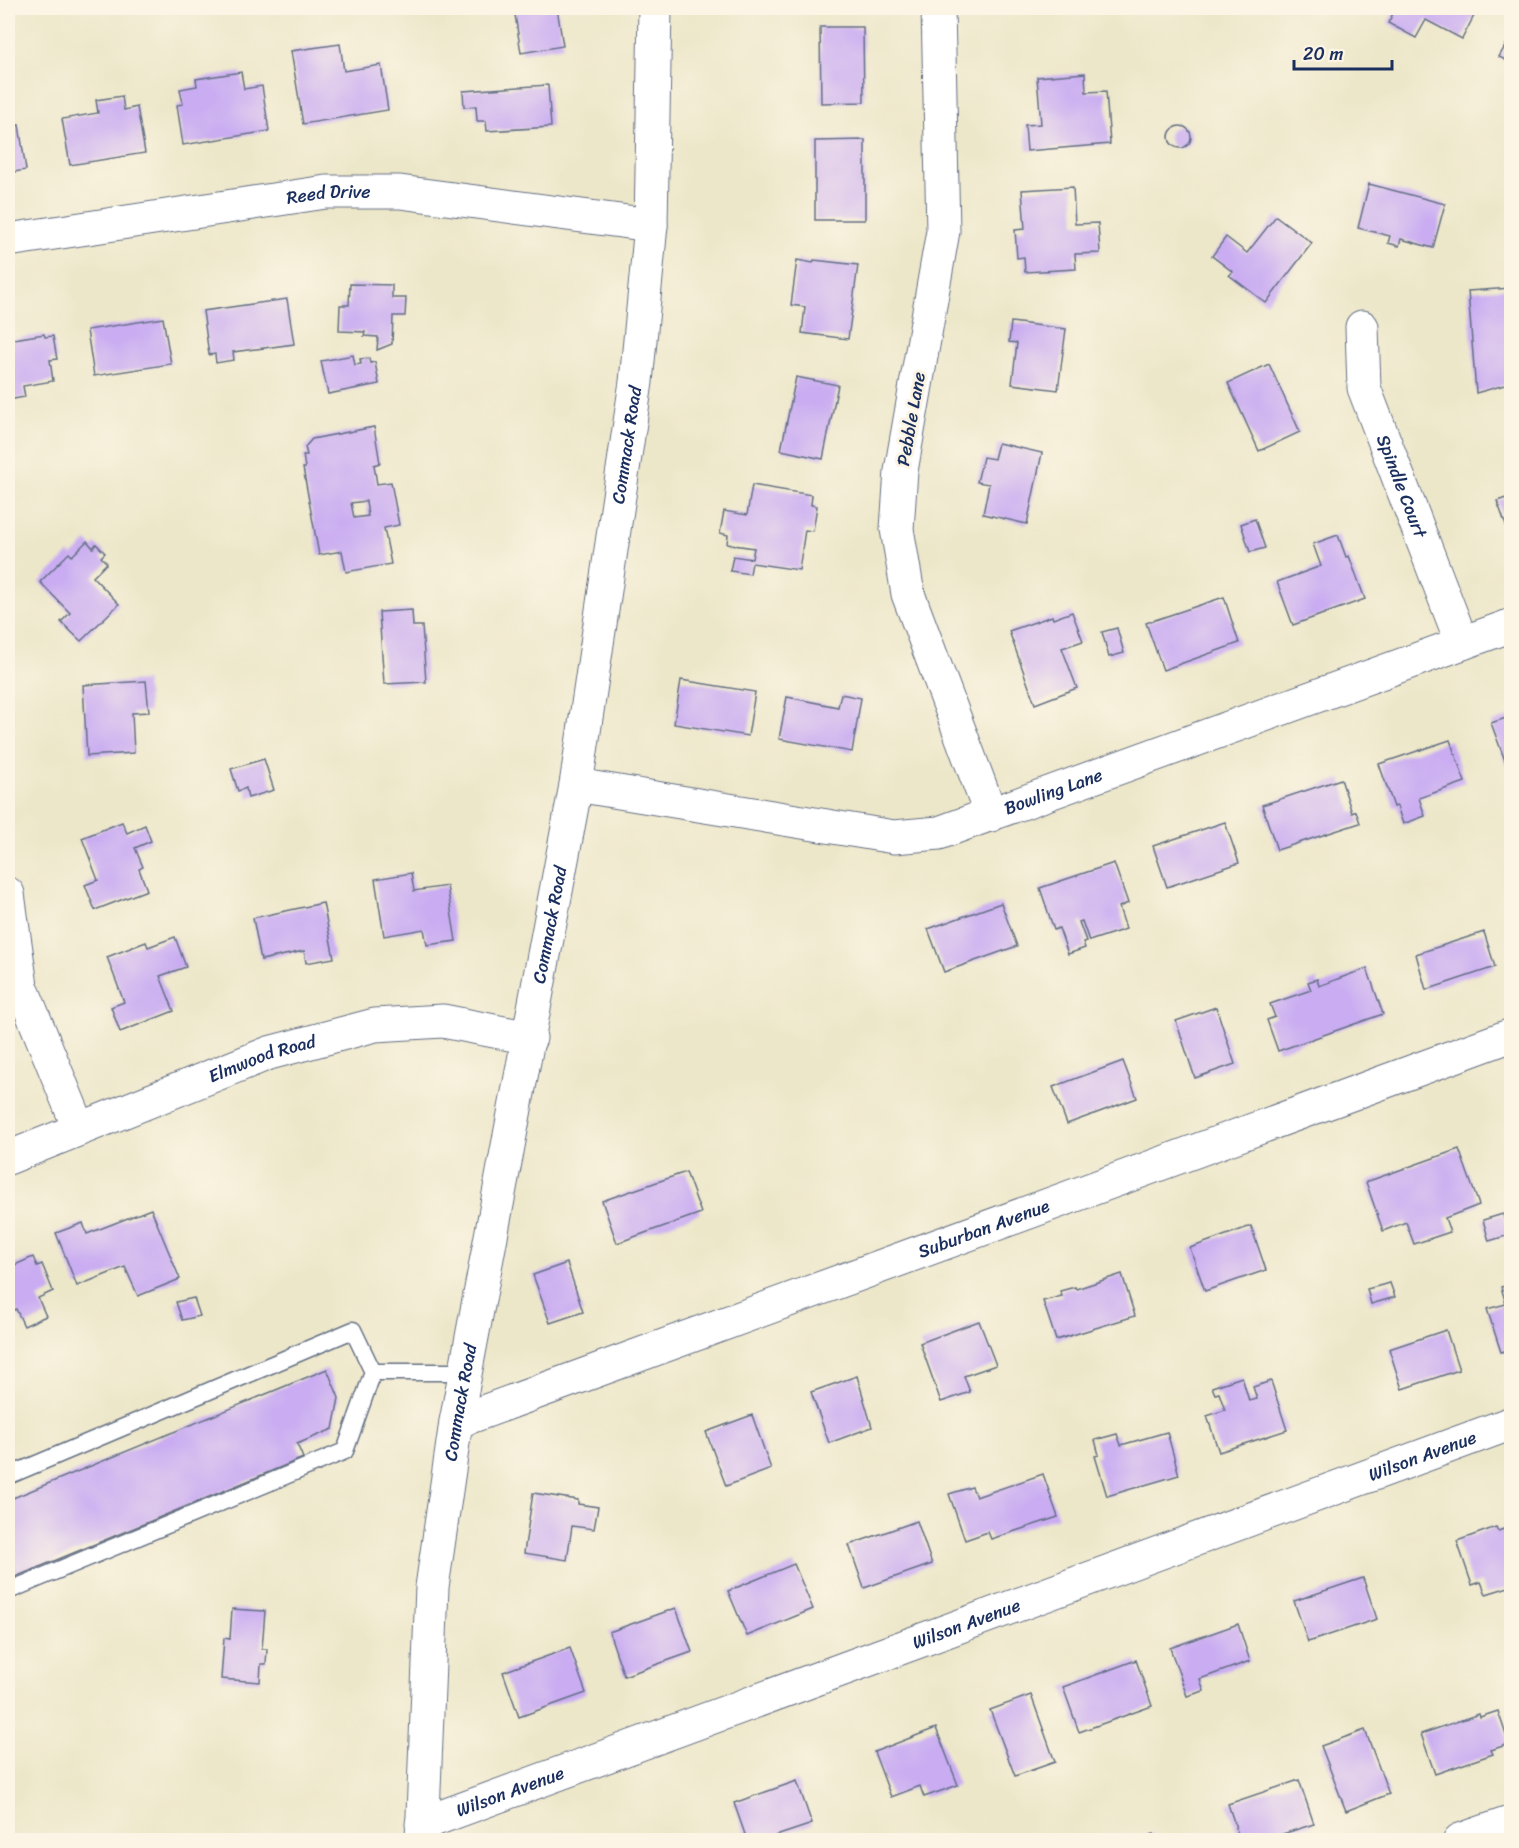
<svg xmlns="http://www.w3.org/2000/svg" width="1519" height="1848" viewBox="0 0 1519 1848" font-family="Sriracha,sans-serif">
<rect width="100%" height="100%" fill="#fcf5e5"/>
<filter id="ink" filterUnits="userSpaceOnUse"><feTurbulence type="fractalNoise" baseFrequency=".0167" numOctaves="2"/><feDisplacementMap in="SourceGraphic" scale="12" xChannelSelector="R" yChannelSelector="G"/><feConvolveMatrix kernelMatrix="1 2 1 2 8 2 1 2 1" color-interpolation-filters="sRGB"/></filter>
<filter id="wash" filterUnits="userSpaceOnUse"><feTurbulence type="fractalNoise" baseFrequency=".008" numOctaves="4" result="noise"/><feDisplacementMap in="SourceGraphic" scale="24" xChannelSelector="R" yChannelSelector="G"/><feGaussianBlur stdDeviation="1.35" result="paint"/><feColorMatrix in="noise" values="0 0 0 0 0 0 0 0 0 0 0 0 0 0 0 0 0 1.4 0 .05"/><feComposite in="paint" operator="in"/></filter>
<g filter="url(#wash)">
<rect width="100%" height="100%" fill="#ede7ca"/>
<g id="blocks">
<g fill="#c9acf2" fill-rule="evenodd">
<path d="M 514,8 L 557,8 L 563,46 L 521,53 Z"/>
<path d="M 1396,8 L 1478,8 L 1462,39 L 1426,20 L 1416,38 L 1388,23 Z"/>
<path d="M 820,27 L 863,27 L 864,102 L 821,103 Z"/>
<path d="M 1512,34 L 1512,63 L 1499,57 Z"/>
<path d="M 340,44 L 344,71 L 381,65 L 388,110 L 303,124 L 291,51 Z"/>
<path d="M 241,72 L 244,89 L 262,86 L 269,131 L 183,145 L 177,105 L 183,104 L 180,89 L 197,86 L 196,79 Z"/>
<path d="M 1085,73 L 1086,92 L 1106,91 L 1110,144 L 1027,151 L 1025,125 L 1041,124 L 1037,77 Z"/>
<path d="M 548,85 L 551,127 L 487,131 L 486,121 L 477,121 L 476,106 L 464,107 L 463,91 Z"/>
<path d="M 122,96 L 124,110 L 137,107 L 145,153 L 70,165 L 62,119 L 98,113 L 96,100 Z"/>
<path d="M 19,125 L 26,170 L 8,173 L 8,127 Z"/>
<circle cx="1180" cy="137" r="11"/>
<path d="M 865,140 L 865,220 L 815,220 L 815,141 Z"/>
<path d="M 1369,184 L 1445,204 L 1433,248 L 1401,239 L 1399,246 L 1388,243 L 1390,236 L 1358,228 Z"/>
<path d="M 1073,187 L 1075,224 L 1098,223 L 1100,253 L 1075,254 L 1076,269 L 1025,272 L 1024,257 L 1017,258 L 1015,230 L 1025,229 L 1022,190 Z"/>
<path d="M 1276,216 L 1312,243 L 1266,303 L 1229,275 L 1233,272 L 1212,256 L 1226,237 L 1247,253 Z"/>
<path d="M 797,260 L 813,263 L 814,260 L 858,265 L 848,339 L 802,333 L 805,307 L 791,305 Z"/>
<path d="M 350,284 L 392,285 L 392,298 L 406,298 L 405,316 L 393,316 L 392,344 L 377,350 L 378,337 L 364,336 L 365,332 L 339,331 L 340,305 L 349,305 Z"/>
<path d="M 1512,288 L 1512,383 L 1476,393 L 1468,291 Z"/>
<path d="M 287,299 L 294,344 L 233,352 L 234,360 L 216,363 L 215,354 L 209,355 L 203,311 Z"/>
<path d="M 163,318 L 171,364 L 94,376 L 87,330 Z"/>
<path d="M 1011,322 L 1066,329 L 1058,390 L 1012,384 L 1017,343 L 1009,342 Z"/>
<path d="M 44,334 L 45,337 L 53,336 L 57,359 L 50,360 L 53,381 L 23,386 L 25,397 L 8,400 L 8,340 Z"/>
<path d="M 353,355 L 355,365 L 361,364 L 360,359 L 369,358 L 370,363 L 375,362 L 379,384 L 328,394 L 321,361 Z"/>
<path d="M 1269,364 L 1300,432 L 1259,451 L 1228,383 Z"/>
<path d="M 796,377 L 838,385 L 823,459 L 781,450 Z"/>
<path d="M 374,427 L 380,463 L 374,465 L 377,484 L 391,482 L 399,525 L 384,528 L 391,564 L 346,572 L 342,551 L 319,555 L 303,468 L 305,468 L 303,455 L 307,455 L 305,447 L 312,439 ZM 366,501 L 368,516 L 354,518 L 351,503 Z"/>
<path d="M 998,443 L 1042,453 L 1027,524 L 983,514 L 989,484 L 977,482 L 983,457 L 994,459 Z"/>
<path d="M 752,485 L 812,495 L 811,505 L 817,506 L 813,531 L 805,530 L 799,570 L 752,563 L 750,574 L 730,571 L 733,556 L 752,559 L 754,548 L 727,544 L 728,535 L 720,533 L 724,511 L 747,515 Z"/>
<path d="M 1512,496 L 1512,539 L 1511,539 L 1497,501 Z"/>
<path d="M 1255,519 L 1265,548 L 1250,552 L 1241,524 Z"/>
<path d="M 1338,535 L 1346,557 L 1349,556 L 1365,599 L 1293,625 L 1277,582 L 1321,566 L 1313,544 Z"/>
<path d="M 87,541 L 93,548 L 96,544 L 105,553 L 101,557 L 107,563 L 93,577 L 119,604 L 81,641 L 61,622 L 70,613 L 40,582 L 69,553 L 72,556 Z"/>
<path d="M 1224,597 L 1239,643 L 1163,670 L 1146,623 Z"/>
<path d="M 412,610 L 413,626 L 422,626 L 426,682 L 384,684 L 379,612 Z"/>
<path d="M 1072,612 L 1083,641 L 1062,648 L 1077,688 L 1035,704 L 1009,631 L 1052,616 L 1053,619 Z"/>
<path d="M 1117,628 L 1124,653 L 1109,657 L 1102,632 Z"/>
<path d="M 681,680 L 755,692 L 748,736 L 674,724 Z"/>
<path d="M 146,681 L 149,712 L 132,713 L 134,753 L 87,756 L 83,685 Z"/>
<path d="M 841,694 L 861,698 L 852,752 L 779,739 L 787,697 L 838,707 Z"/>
<path d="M 1512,716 L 1512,764 L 1507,766 L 1491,723 Z"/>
<path d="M 1450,740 L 1465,782 L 1419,798 L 1425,816 L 1403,824 L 1397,806 L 1394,807 L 1379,764 Z"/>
<path d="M 264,759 L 274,790 L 248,798 L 246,788 L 238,791 L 231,769 Z"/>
<path d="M 1341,779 L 1352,813 L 1356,811 L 1360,823 L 1277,850 L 1262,805 Z"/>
<path d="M 122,822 L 127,833 L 145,825 L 151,841 L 135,848 L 143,867 L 139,869 L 147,890 L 95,910 L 85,885 L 98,880 L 82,838 Z"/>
<path d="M 1225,822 L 1239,863 L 1167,887 L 1153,846 Z"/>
<path d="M 1114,863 L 1128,903 L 1119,907 L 1126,929 L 1089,941 L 1082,921 L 1079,922 L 1086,941 L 1083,942 L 1085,948 L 1068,954 L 1059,928 L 1054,930 L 1040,888 Z"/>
<path d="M 411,873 L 414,891 L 447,886 L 456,941 L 427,945 L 424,929 L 384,936 L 375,879 Z"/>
<path d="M 323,903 L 334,958 L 306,963 L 304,951 L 261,960 L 253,918 Z"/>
<path d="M 1001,903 L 1017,946 L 944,972 L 928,929 Z"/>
<path d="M 1484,932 L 1495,967 L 1426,990 L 1416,954 Z"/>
<path d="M 175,937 L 186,967 L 160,976 L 174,1011 L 120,1032 L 111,1007 L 124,1002 L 107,957 L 146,942 L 148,947 Z"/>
<path d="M 1367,968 L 1383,1014 L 1278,1051 L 1267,1020 L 1275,1017 L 1270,1004 L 1311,990 L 1308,982 L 1317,979 L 1319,986 Z"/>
<path d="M 1216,1007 L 1235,1064 L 1195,1078 L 1176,1021 Z"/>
<path d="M 1123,1061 L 1137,1098 L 1067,1124 L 1053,1087 Z"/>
<path d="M 1459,1149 L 1479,1205 L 1445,1218 L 1450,1232 L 1414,1244 L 1406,1222 L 1383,1231 L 1366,1182 Z"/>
<path d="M 686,1172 L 701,1213 L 617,1243 L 602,1201 Z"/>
<path d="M 151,1209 L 180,1279 L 138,1296 L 125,1267 L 77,1286 L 56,1233 L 83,1223 L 87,1234 Z"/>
<path d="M 1503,1214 L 1509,1235 L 1489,1241 L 1483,1220 Z"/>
<path d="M 1251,1226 L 1266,1270 L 1205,1291 L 1190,1248 Z"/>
<path d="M 33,1257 L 37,1266 L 42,1264 L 53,1291 L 38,1298 L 46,1316 L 24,1326 L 16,1309 L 8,1313 L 8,1268 Z"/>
<path d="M 567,1263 L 583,1312 L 550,1323 L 533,1275 Z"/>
<path d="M 1122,1274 L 1135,1316 L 1056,1340 L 1043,1301 L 1062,1296 L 1060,1291 L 1075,1287 L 1076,1289 Z"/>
<path d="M 1390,1283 L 1395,1297 L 1371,1304 L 1367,1289 Z"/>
<path d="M 1512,1284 L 1512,1349 L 1501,1352 L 1487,1309 L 1506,1304 L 1501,1287 Z"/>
<path d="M 194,1298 L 200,1316 L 182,1320 L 176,1302 Z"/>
<path d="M 979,1321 L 996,1365 L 964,1376 L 970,1392 L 941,1402 L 920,1343 Z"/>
<path d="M 1446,1330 L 1459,1370 L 1402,1389 L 1389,1349 Z"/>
<path d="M 327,1369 L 339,1398 L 333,1429 L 297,1444 L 303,1458 L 8,1580 L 8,1500 Z"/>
<path d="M 857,1376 L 872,1427 L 829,1443 L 811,1392 Z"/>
<path d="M 1242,1377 L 1249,1401 L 1257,1399 L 1253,1387 L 1271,1381 L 1287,1430 L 1219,1452 L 1207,1416 L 1225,1410 L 1219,1393 L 1215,1394 L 1212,1387 Z"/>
<path d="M 752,1415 L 771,1469 L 726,1486 L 706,1432 Z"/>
<path d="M 1167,1432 L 1179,1475 L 1107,1496 L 1095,1456 L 1099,1455 L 1095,1440 L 1117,1434 L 1121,1445 Z"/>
<path d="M 1043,1474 L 1058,1517 L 991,1539 L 988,1532 L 965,1540 L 949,1494 L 972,1487 L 976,1497 Z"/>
<path d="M 533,1493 L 578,1500 L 578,1504 L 598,1507 L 594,1529 L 572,1526 L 567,1560 L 524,1553 Z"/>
<path d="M 917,1521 L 932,1564 L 864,1588 L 849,1545 Z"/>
<path d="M 1512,1526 L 1512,1586 L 1486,1594 L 1481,1582 L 1472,1585 L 1457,1541 L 1496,1527 L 1498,1531 Z"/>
<path d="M 794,1564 L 813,1609 L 747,1636 L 728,1591 Z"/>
<path d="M 1363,1578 L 1377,1619 L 1308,1642 L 1294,1601 Z"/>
<path d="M 676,1608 L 692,1652 L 624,1676 L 609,1632 Z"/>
<path d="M 232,1609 L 265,1611 L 262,1649 L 267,1649 L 266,1664 L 261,1664 L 260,1682 L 221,1679 L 224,1638 L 230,1639 Z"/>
<path d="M 1238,1624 L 1250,1661 L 1200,1679 L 1204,1691 L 1187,1696 L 1170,1648 Z"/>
<path d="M 570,1648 L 586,1693 L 519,1717 L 503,1672 Z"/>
<path d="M 1136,1660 L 1152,1706 L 1079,1732 L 1063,1687 Z"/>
<path d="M 1031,1695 L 1055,1762 L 1015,1776 L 990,1710 Z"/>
<path d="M 1498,1711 L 1509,1744 L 1491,1750 L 1493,1754 L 1435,1774 L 1421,1734 L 1479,1714 L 1480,1717 Z"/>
<path d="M 936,1728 L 958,1785 L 924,1797 L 920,1786 L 891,1797 L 874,1752 Z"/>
<path d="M 1365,1730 L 1389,1794 L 1346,1811 L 1321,1746 Z"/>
<path d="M 1299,1780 L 1314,1824 L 1264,1840 L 1240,1840 L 1228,1804 Z"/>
<path d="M 797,1781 L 812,1824 L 764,1840 L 747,1840 L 734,1803 Z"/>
<path d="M 1154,1834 L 1156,1840 L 1135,1840 Z"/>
</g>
</g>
</g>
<g filter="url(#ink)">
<use href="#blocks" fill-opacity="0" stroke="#646f84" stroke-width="1.5"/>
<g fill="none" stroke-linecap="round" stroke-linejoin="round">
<defs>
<g id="lane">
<path d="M 373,1372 L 465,1372"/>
<path d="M 8,1476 L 353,1330 L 373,1372 L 345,1451 L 8,1591"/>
</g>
<g id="street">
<path d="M 938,8 L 943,231 L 901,471 L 897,529 L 908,594 L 991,815"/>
<path id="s1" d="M 8,240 L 326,192 L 400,192 L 651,225"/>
<path id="s2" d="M 1362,327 L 1364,388 L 1462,643"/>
<path id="s3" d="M 576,785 L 894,837 L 939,833 L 1512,625"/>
<path d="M 8,894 L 21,986 L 79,1128"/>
<path id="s4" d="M 8,1158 L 269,1053 L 375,1025 L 443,1021 L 530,1038"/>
<path id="s5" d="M 456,1422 L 1512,1035"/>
<path id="s6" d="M 422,1824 L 1512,1423"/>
<path d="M 1460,1840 L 1512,1822"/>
</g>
<g id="primary">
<path id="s7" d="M 422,1840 L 432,1587 L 456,1422 L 576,785 L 636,382 L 651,225 L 655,8"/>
</g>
</defs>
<use href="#lane" stroke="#646f84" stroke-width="19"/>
<use href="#street" stroke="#646f84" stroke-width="35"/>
<use href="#primary" stroke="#646f84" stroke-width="35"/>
<use href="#lane" stroke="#fff" stroke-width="16"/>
<use href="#street" stroke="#fff" stroke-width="33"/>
<use href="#primary" stroke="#fff" stroke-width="33"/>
</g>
</g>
<g text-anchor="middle" stroke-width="6" stroke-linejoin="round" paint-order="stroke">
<g font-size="18" fill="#1b2f5e" stroke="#fcf5e5">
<text dy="6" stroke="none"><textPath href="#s1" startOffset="324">Reed Drive</textPath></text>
<text transform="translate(911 419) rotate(-80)" y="6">Pebble Lane</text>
<text dy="6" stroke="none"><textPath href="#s7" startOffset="1412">Commack Road</textPath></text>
<text dy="6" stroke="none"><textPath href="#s2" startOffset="166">Spindle Court</textPath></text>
<text dy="6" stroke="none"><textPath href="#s3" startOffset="489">Bowling Lane</textPath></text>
<text dy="6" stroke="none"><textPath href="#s7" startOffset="926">Commack Road</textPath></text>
<text dy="6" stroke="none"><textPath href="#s4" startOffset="273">Elmwood Road</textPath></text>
<text dy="6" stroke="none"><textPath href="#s5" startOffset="562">Suburban Avenue</textPath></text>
<text dy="6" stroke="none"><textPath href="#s7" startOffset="440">Commack Road</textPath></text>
<text dy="6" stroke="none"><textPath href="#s6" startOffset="1066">Wilson Avenue</textPath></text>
<text dy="6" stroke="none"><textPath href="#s6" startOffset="580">Wilson Avenue</textPath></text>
<text dy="6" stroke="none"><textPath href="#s6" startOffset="94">Wilson Avenue</textPath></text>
</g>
</g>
<rect width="1519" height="1848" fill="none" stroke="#fcf5e5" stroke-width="30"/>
<path d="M1294 60v9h98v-9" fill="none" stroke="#1b2f5e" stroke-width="3"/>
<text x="1303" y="60" font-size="18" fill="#1b2f5e" stroke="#fcf5e5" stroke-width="4.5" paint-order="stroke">20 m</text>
</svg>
